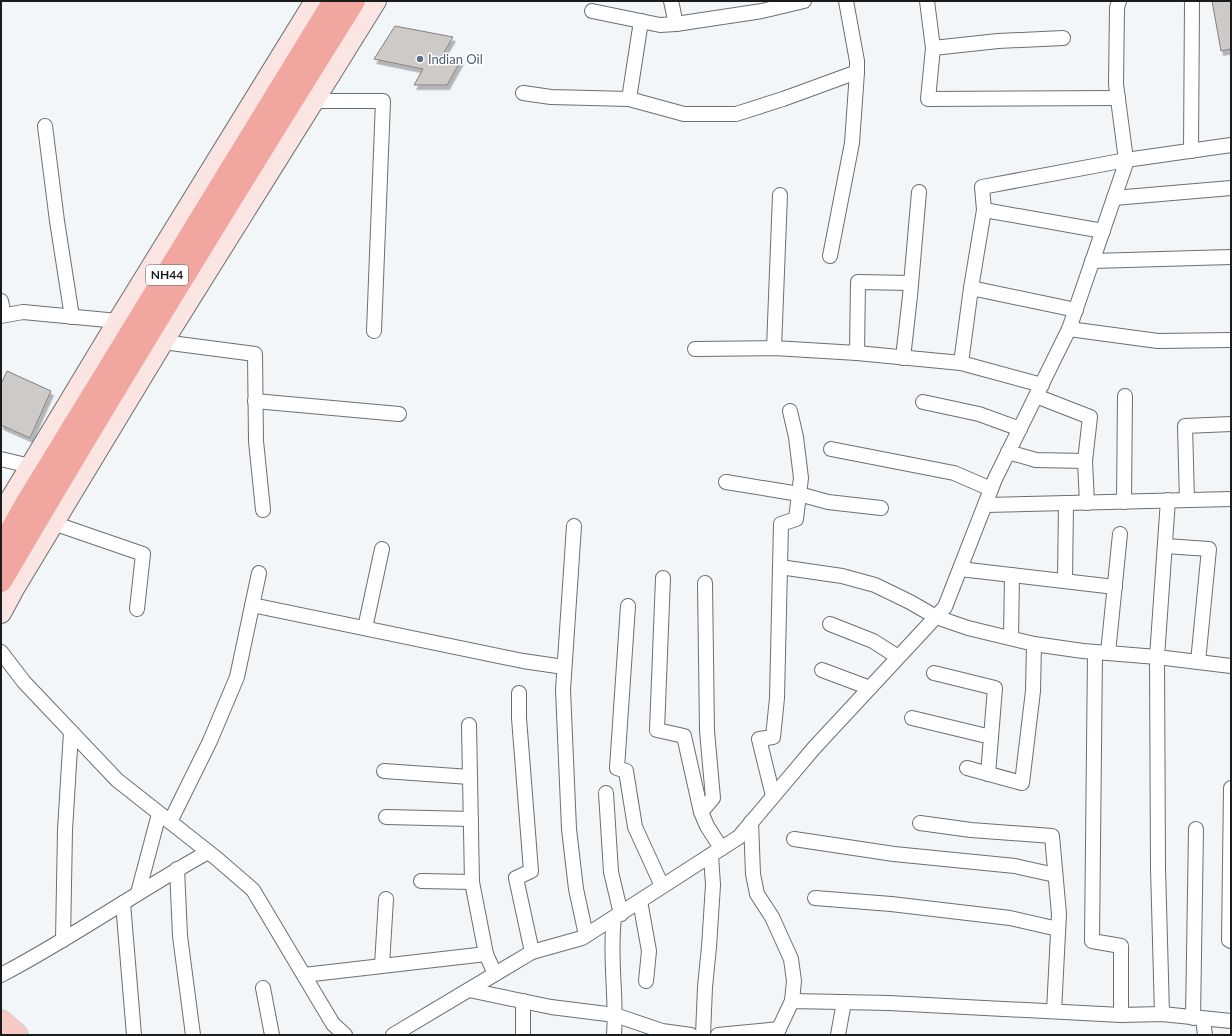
<svg xmlns="http://www.w3.org/2000/svg" width="1232" height="1036" viewBox="0 0 1232 1036" font-family="Lato,sans-serif">
<defs>
<filter id="shadow"><feDropShadow dx="2.5" dy="4.5" stdDeviation="0" flood-color="#0004"/></filter>
</defs>
<rect width="100%" height="100%" fill="#f3f6f9"/>
<g fill="#cecac8" stroke="#837f7d" filter="url(#shadow)">
<path d="M 1212,1 L 1231,1 L 1231,49 L 1221,51 Z"/>
<path d="M 395,26 L 453,37 L 441,57 L 461,60 L 447,85 L 414,85 L 423,69 L 374,59 Z"/>
<path d="M 7,371 L 51,391 L 30,438 L 1,425 L 1,384 Z"/>
</g>
<g fill="none" stroke-linecap="round" stroke-linejoin="round">
<defs>
<g id="street">
<path d="M 671,1 L 676,24"/>
<path d="M 927,1 L 933,48 L 928,99 L 1118,98"/>
<path d="M 592,11 L 660,25 L 676,24 L 762,11 L 804,1"/>
<path d="M 933,48 L 998,41 L 1063,38"/>
<path d="M 523,93 L 551,97 L 629,99 L 684,114 L 736,114 L 783,99 L 857,72"/>
<path d="M 629,99 L 641,21"/>
<path d="M 313,101 L 383,101 L 374,331"/>
<path d="M 45,126 L 57,221 L 72,317"/>
<path d="M 1191,151 L 1192,1"/>
<path d="M 1114,198 L 1231,188"/>
<path d="M 984,210 L 982,187 L 1126,160 L 1231,145"/>
<path d="M 830,256 L 852,143 L 857,72 L 857,61 L 846,1"/>
<path d="M 1092,261 L 1231,257"/>
<path d="M 971,288 L 984,210 L 1103,231"/>
<path d="M 1,301 L 4,315"/>
<path d="M 1,316 L 23,312 L 118,321"/>
<path d="M 1069,329 L 1158,341 L 1231,340"/>
<path d="M 163,342 L 255,354 L 256,441 L 263,510"/>
<path d="M 774,348 L 780,195"/>
<path d="M 695,349 L 774,348 L 857,353 L 961,363 L 1042,385"/>
<path d="M 857,353 L 858,282 L 911,283"/>
<path d="M 903,358 L 910,296 L 919,192"/>
<path d="M 961,363 L 971,288 L 1076,310"/>
<path d="M 1036,396 L 1090,417 L 1085,461 L 1087,503"/>
<path d="M 255,401 L 399,414"/>
<path d="M 923,402 L 979,414 L 1020,429"/>
<path d="M 831,449 L 954,473 L 991,489"/>
<path d="M 1008,452 L 1036,460 L 1085,461"/>
<path d="M 1,459 L 30,466"/>
<path d="M 726,482 L 799,494 L 828,502 L 881,508"/>
<path d="M 1168,500 L 1157,657 L 1231,666"/>
<path d="M 1187,500 L 1185,426 L 1231,424"/>
<path d="M 1124,502 L 1125,396"/>
<path d="M 985,505 L 1231,499"/>
<path d="M 53,523 L 143,554 L 137,609"/>
<path d="M 574,526 L 563,690 L 569,829 L 576,889 L 586,935"/>
<path d="M 1165,546 L 1209,549 L 1198,662"/>
<path d="M 780,567 L 842,576 L 875,585 L 910,602 L 936,617 L 968,628 L 1034,644 L 1033,691 L 1022,783 L 967,768"/>
<path d="M 960,569 L 1115,587"/>
<path d="M 663,578 L 657,730 L 684,736 L 701,812 L 707,826 L 721,848"/>
<path d="M 1065,581 L 1066,503"/>
<path d="M 252,605 L 523,661 L 564,667"/>
<path d="M 628,606 L 617,768 L 626,771 L 635,827 L 662,886"/>
<path d="M 830,624 L 873,641 L 898,657"/>
<path d="M 365,628 L 382,549"/>
<path d="M 1011,638 L 1012,575"/>
<path d="M 1034,644 L 1083,651 L 1157,657 L 1158,868 L 1162,1014"/>
<path d="M 1,652 L 24,682 L 117,780 L 216,858 L 253,890 L 333,1024 L 345,1035"/>
<path d="M 1095,652 L 1092,941 L 1121,946 L 1121,1015"/>
<path d="M 1108,653 L 1120,534"/>
<path d="M 822,670 L 870,688"/>
<path d="M 934,673 L 995,688 L 988,774"/>
<path d="M 519,693 L 519,718 L 531,871 L 516,878 L 532,952"/>
<path d="M 912,718 L 991,737"/>
<path d="M 469,725 L 472,882 L 486,954 L 495,974"/>
<path d="M 384,771 L 470,777"/>
<path d="M 1231,788 L 1229,940 L 1231,941"/>
<path d="M 606,793 L 611,872 L 621,914"/>
<path d="M 773,796 L 759,739 L 773,737 L 777,698 L 781,524 L 796,519 L 801,478 L 796,437 L 790,411"/>
<path d="M 701,812 L 713,798 L 707,731 L 705,583"/>
<path d="M 386,817 L 471,819"/>
<path d="M 170,822 L 210,741 L 237,677 L 259,573"/>
<path d="M 751,822 L 753,874 L 757,894 L 772,917 L 791,959 L 794,981 L 792,1001"/>
<path d="M 920,823 L 971,830 L 1052,836 L 1059,914 L 1054,1011"/>
<path d="M 794,839 L 894,854 L 1015,866 L 1055,875"/>
<path d="M 177,869 L 180,936 L 193,1035"/>
<path d="M 421,881 L 472,882"/>
<path d="M 138,893 L 159,814"/>
<path d="M 815,898 L 891,904 L 1010,918 L 1058,929"/>
<path d="M 640,901 L 649,951 L 646,981"/>
<path d="M 123,903 L 134,1035"/>
<path d="M 63,940 L 65,830 L 71,732"/>
<path d="M 382,965 L 386,899"/>
<path d="M 1,975 C 72,938 138,891 208,852"/>
<path d="M 304,975 L 486,954"/>
<path d="M 263,988 L 272,1035"/>
<path d="M 469,990 L 551,1007 L 615,1015 L 662,1031 L 691,1035"/>
<path d="M 523,1001 L 523,1035"/>
<path d="M 1193,1018 L 1196,829"/>
<path d="M 1203,1019 L 1205,1035"/>
<path d="M 393,1035 L 532,952 L 582,938 L 739,837 L 814,748 L 945,607 L 995,479 L 1069,329 L 1125,166 L 1126,160 L 1116,84 L 1117,8 L 1119,1"/>
<path d="M 614,1035 C 617,996 609,957 614,918"/>
<path d="M 703,1035 L 705,987 L 709,947 L 713,885 L 711,855"/>
<path d="M 718,1035 L 779,1029"/>
<path d="M 776,1035 L 792,1001 L 889,1003 L 1121,1015 L 1162,1014 L 1231,1021"/>
<path d="M 838,1035 L 844,1002"/>
</g>
<g id="secondary">
<path d="M 319,81 L 330,75 L 376,1"/>
<path d="M 1,515 L 118,321 L 315,1"/>
<path d="M 1,613 L 15,587 L 163,342 L 330,75"/>
</g>
<path id="primary" d="M 1,1021 L 17,1035"/>
<g id="highway">
<path d="M 1,549 L 26,504 L 334,1"/>
<path d="M 1,581 C 115,386 234,193 354,1"/>
</g>
</defs>
<use href="#street" stroke="#6c6f71" stroke-width="16"/>
<use href="#secondary" stroke="#6c6f71" stroke-width="22"/>
<use href="#primary" stroke="#d1d1d2" stroke-width="24"/>
<use href="#highway" stroke="#d1d1d2" stroke-width="24"/>
<use href="#street" stroke="#fff" stroke-width="14"/>
<use href="#secondary" stroke="#fbe5e2" stroke-width="20"/>
<use href="#primary" stroke="#f7cac5" stroke-width="22"/>
<use href="#highway" stroke="#f1a79f" stroke-width="22"/>
</g>
<circle fill="#5c6f8a" stroke="#fff" stroke-width="1.5" cx="420" cy="59" r="4"/>
<g text-anchor="middle" stroke-width="3" stroke-linejoin="round" paint-order="stroke">
<rect fill="#fff" stroke="#5f5f60" stroke-width="1" x="146" y="265" width="42" height="20" rx="3"/>
<g font-size="12" font-weight="bold" fill="#1a1b1c">
<text x="167" y="279">NH44</text>
</g>
<g font-size="13" fill="#4e5e75" stroke="#fff" text-anchor="start">
<text x="428" y="64">Indian Oil</text>
</g>
</g>
<rect width="1232" height="1036" fill="none" stroke="#1a1b1c" stroke-width="4"/>
</svg>
